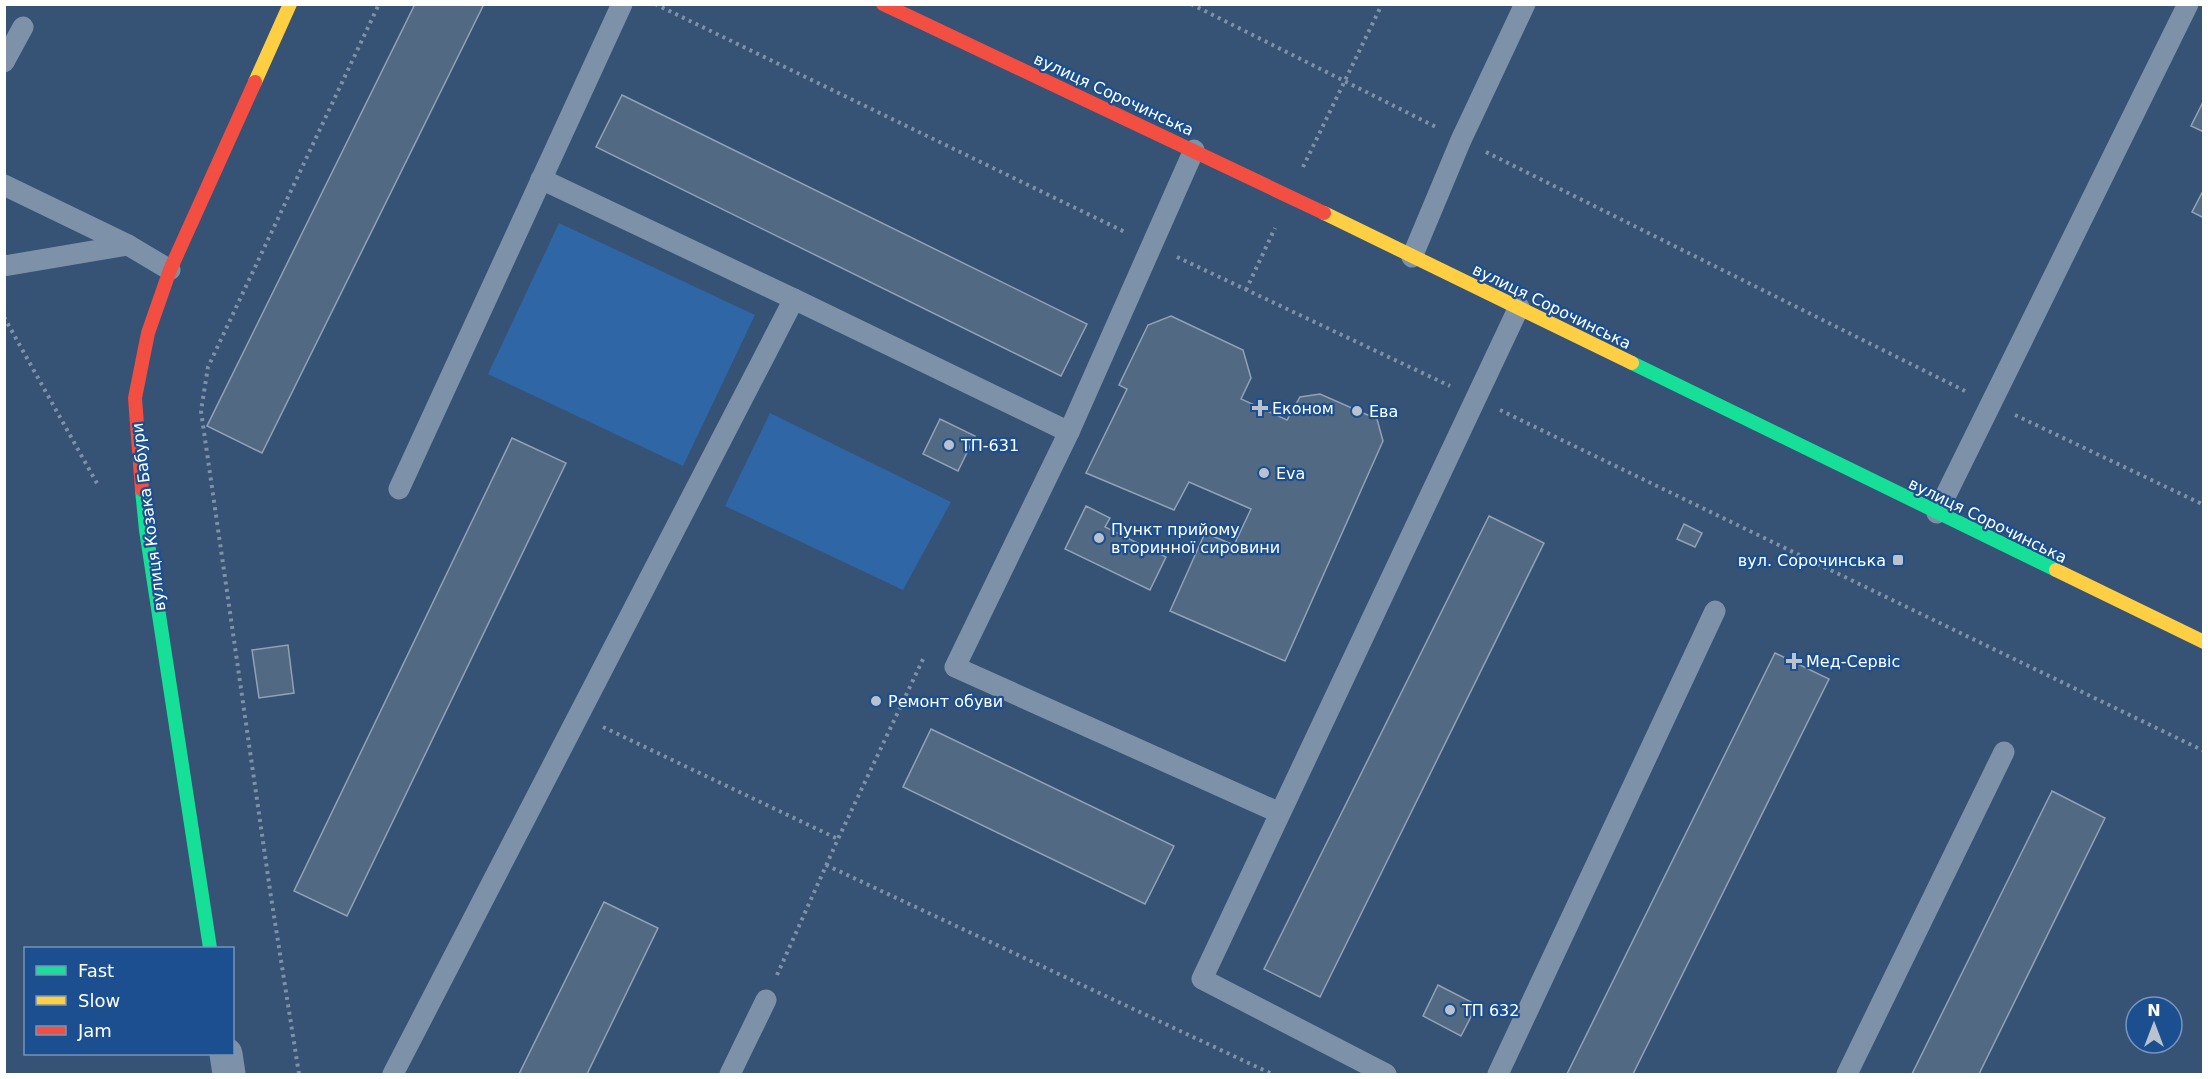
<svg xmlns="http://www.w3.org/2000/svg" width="2208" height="1079" viewBox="0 0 2208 1079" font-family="'DejaVu Sans',sans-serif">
<rect width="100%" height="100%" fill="#365274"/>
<g fill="#2f66a5">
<path d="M 559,223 L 755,315 L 683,466 L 488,374 Z"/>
<path d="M 770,413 L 951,502 L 903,590 L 725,506 Z"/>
</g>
<g fill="#526984" stroke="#92a2b6" stroke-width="1.5">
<path d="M 415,4 L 484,4 L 262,453 L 207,426 Z"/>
<path d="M 622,95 L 1087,324 L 1061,376 L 596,147 Z"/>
<path d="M 2204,100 L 2204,132 L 2191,126 Z"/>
<path d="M 2204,189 L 2204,218 L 2192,212 Z"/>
<path d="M 1171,316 L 1243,350 L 1251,378 L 1241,399 L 1287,420 L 1300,397 L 1320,394 L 1377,419 L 1383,441 L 1285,661 L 1170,611 L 1205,533 L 1234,545 L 1251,509 L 1189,482 L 1174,510 L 1086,473 L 1127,389 L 1119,385 L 1148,325 Z"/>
<path d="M 940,419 L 975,436 L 958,471 L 923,454 Z"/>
<path d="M 512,438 L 566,463 L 347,916 L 294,891 Z"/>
<path d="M 1086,506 L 1110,518 L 1105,527 L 1166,557 L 1150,590 L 1065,549 Z"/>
<path d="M 1489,516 L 1544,543 L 1320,997 L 1264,969 Z"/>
<path d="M 1684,524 L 1702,533 L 1695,547 L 1677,539 Z"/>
<path d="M 288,645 L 294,693 L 259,698 L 252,650 Z"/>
<path d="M 1775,653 L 1829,679 L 1633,1074 L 1567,1074 Z"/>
<path d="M 931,729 L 1174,846 L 1145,904 L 903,787 Z"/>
<path d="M 2052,791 L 2105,818 L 1979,1074 L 1912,1074 Z"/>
<path d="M 604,902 L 658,928 L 587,1074 L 519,1074 Z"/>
<path d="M 1438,985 L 1477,1005 L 1461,1036 L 1423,1016 Z"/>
</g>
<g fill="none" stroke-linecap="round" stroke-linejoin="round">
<g stroke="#7d92a8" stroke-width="4" stroke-dasharray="3 4.5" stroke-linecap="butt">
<path d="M 655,4 L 1127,233"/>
<path d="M 1191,4 L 1436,127"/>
<path d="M 1486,152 L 1965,391"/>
<path d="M 1303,167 L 1382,4"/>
<path d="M 1177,257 L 1450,386"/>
<path d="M 1246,290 L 1275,228"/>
<path d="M 4,317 L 99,487"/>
<path d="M 1500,410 L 2204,751"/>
<path d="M 2015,415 L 2204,505"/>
<path d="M 603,727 L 838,839"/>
<path d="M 826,865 L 1272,1074"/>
<path d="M 777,975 L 838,839 L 924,657"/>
<path d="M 299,1074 L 271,897 L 201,411 L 208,367 L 379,4"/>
</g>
<g stroke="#7d92a8" stroke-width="21">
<path d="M 4,62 L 23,27"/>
<path d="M 1194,150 L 1069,432 L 955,667 L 1280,813"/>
<path d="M 541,179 L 794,299"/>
<path d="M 4,185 L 128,245 L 170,270"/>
<path d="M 1412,257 L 1461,140 L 1525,4"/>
<path d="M 4,266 L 128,245"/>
<path d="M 399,489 L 622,4"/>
<path d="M 1937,513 L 2188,4"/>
<path d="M 393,1074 L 794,299 L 1069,432"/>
<path d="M 730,1074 L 766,1000"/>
<path d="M 1386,1074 L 1202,979 L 1519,307"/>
<path d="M 1498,1074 L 1715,611"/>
<path d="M 1847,1074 L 2004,752"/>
</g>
<path stroke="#7d92a8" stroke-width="33" d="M 226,1054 L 229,1074"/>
<g stroke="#16e098" stroke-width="14">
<path d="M 1632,363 L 2056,570"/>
<path d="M 142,490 L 146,530 L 210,948"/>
</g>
<g stroke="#ffcf43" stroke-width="14">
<path d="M 255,82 L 290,4"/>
<path d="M 1324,213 L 1632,363"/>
<path d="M 2056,570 L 2204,642"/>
</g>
<g stroke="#f24e42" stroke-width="14">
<path d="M 883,4 L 1324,213"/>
<path d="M 142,490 L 135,398 L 148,333 L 170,270 L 255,82"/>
</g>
</g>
<g fill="#b9c2ce" stroke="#1b4f8f" stroke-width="2">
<path d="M1257 399h6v6h6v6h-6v6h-6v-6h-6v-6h6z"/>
<circle cx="1357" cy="411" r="6"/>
<circle cx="949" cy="445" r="6"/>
<circle cx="1264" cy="473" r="6"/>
<circle cx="1099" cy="538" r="6"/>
<rect x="1892" y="554" width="12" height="12" rx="3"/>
<path d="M1791 652h6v6h6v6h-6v6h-6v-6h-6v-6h6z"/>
<circle cx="876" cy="701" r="6"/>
<circle cx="1450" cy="1010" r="6"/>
</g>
<g text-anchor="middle" stroke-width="4.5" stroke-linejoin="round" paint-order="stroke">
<g font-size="16" fill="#fff" stroke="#1b4f8f">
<text transform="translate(1114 94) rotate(25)" y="6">вулиця Сорочинська</text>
<text transform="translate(1552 306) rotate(26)" y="6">вулиця Сорочинська</text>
<text transform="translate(148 517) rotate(-97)" y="6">вулиця Козака Бабури</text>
<text transform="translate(1988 520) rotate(26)" y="6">вулиця Сорочинська</text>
</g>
<g font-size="16" fill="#fff" stroke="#1b4f8f" text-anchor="start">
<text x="1272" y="414">Економ</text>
<text x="1369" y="417">Ева</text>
<text x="961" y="451">ТП-631</text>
<text x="1276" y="479">Eva</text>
<text x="1111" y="535">Пункт прийому<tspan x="1111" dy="18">вторинної сировини</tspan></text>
<text x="1886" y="566" text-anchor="end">вул. Сорочинська</text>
<text x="1806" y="667">Мед-Сервіс</text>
<text x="888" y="707">Ремонт обуви</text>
<text x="1462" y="1016">ТП 632</text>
</g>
</g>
<rect width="2208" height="1079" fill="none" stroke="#ffffff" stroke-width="12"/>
<rect x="24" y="947" width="210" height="108" fill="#1b4f8f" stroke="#7695bc" stroke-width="1.5"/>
<rect x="36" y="966" width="30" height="9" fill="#16e098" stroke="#7695bc" stroke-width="1.5"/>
<text x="78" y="977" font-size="18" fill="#ffffff">Fast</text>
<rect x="36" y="996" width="30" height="9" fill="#ffcf43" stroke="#7695bc" stroke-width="1.5"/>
<text x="78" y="1007" font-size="18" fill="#ffffff">Slow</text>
<rect x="36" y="1026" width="30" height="9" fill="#f24e42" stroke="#7695bc" stroke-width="1.5"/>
<text x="78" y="1037" font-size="18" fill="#ffffff">Jam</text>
<g transform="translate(2154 1025)"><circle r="28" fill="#1b4f8f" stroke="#7695bc" stroke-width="1.5"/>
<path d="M0-4.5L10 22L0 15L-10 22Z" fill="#b9c2ce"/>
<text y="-9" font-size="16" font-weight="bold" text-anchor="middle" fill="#ffffff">N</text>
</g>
</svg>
